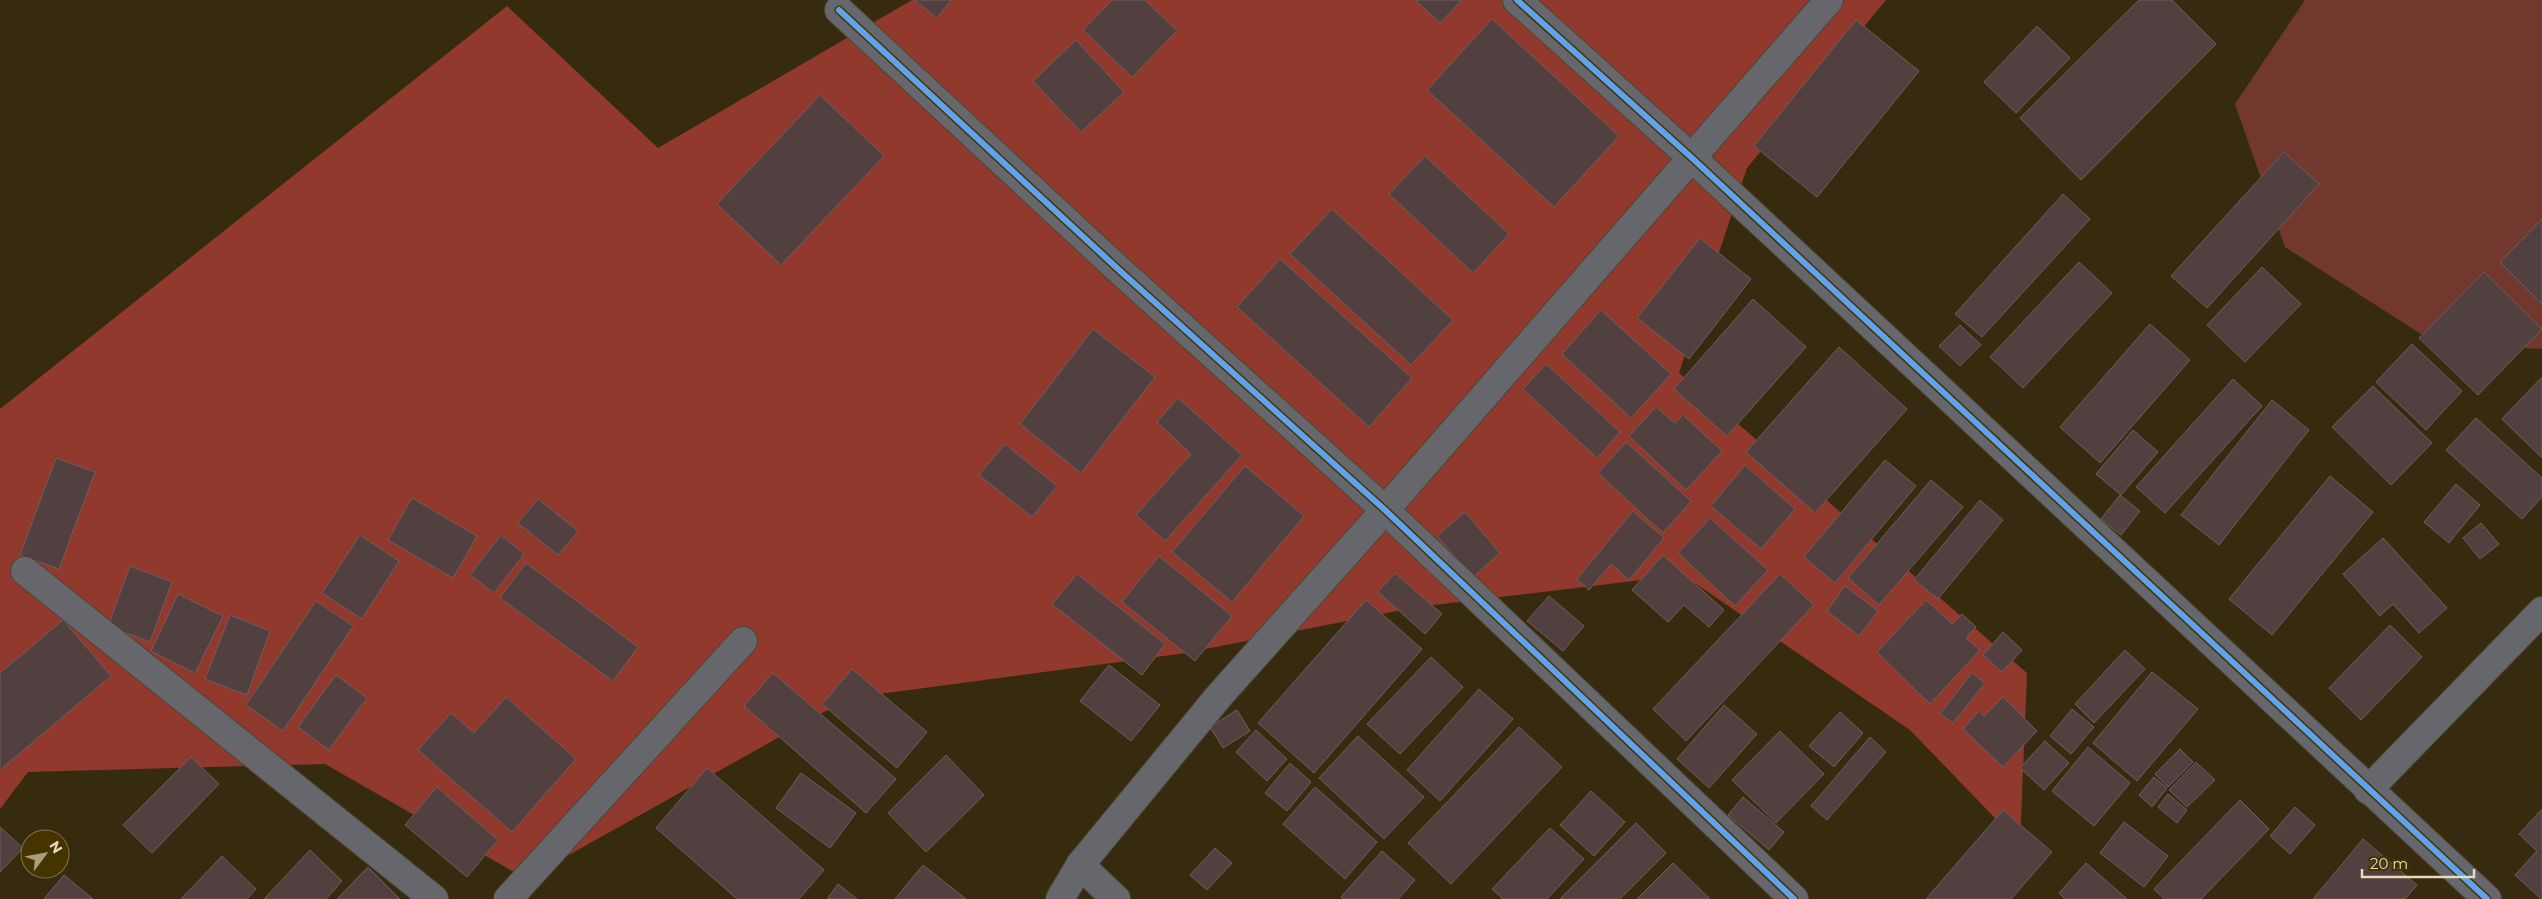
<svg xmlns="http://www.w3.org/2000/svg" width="2542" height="899" viewBox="0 0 2542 899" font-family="Montserrat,sans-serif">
<rect width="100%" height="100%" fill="#362b0f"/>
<path fill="#73382d" d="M 2305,0 L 2542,0 L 2542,349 L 2435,343 L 2285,247 L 2235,104 Z"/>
<path fill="#92392d" d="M 912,0 L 1886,0 L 1747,168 L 1679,373 L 2027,673 L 2020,844 L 1910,730 L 1683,575 L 1417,607 L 1186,653 L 849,698 L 526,879 L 325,764 L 28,772 L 0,809 L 0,409 L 507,6 L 658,148 Z"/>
<g fill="#523f40" stroke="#6e5f5b">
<path d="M 914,0 L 951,0 L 937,18 Z"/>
<path d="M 1112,0 L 1145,0 L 1177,31 L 1132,77 L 1083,30 Z"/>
<path d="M 1415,0 L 1462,0 L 1440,23 Z"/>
<path d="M 2139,0 L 2172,0 L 2216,44 L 2081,180 L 2020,118 Z"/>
<path d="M 1492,19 L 1619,136 L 1554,207 L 1427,90 Z"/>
<path d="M 1856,20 L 1919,71 L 1817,197 L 1754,146 Z"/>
<path d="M 2037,26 L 2070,58 L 2016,113 L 1984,82 Z"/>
<path d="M 1076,40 L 1124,92 L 1081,132 L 1033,81 Z"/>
<path d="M 820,95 L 884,156 L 781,265 L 717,204 Z"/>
<path d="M 2284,152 L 2319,184 L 2207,308 L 2171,276 Z"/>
<path d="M 1425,156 L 1509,234 L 1473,273 L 1389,194 Z"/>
<path d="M 2063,194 L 2090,219 L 1982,337 L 1955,314 Z"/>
<path d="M 1332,209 L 1453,320 L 1411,365 L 1290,254 Z"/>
<path d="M 2542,219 L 2542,304 L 2500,262 Z"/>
<path d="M 1700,238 L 1751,279 L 1689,359 L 1637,318 Z"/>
<path d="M 1280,259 L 1412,378 L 1369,427 L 1237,307 Z"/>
<path d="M 2079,262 L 2112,293 L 2023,388 L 1990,357 Z"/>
<path d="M 2262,267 L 2301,304 L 2245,362 L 2207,325 Z"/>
<path d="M 2484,272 L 2542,329 L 2478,395 L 2419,338 Z"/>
<path d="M 1753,299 L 1806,347 L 1727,436 L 1674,389 Z"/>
<path d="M 1601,310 L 1671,374 L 1631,418 L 1562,354 Z"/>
<path d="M 2150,324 L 2190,360 L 2100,463 L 2060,427 Z"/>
<path d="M 1960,325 L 1981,345 L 1960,366 L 1939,346 Z"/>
<path d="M 1093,329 L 1155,377 L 1081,473 L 1020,424 Z"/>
<path d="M 2412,344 L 2462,391 L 2426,430 L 2376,382 Z"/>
<path d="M 1839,347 L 1907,409 L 1815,513 L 1746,452 Z"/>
<path d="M 1546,364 L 1620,432 L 1597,458 L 1523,389 Z"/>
<path d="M 2542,377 L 2542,458 L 2502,419 Z"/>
<path d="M 2233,379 L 2262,406 L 2165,513 L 2136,487 Z"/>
<path d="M 2373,386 L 2432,443 L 2391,485 L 2332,427 Z"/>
<path d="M 1178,398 L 1242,455 L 1165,541 L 1136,515 L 1191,454 L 1157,422 Z"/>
<path d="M 2272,400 L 2309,430 L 2219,545 L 2181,515 Z"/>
<path d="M 1656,407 L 1675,423 L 1683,415 L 1722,451 L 1686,490 L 1629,436 Z"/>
<path d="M 2476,418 L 2542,478 L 2542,497 L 2522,519 L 2446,450 Z"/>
<path d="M 2133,430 L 2158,452 L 2121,495 L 2096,474 Z"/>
<path d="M 1626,442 L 1691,501 L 1663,533 L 1598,473 Z"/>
<path d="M 1005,444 L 1057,486 L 1032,517 L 979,475 Z"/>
<path d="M 56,458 L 95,472 L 59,569 L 20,555 Z"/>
<path d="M 1885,460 L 1916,486 L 1835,583 L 1804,557 Z"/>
<path d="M 1745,465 L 1795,509 L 1761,549 L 1711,506 Z"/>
<path d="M 1245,466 L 1304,516 L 1232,602 L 1172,552 Z"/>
<path d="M 2330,476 L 2373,512 L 2272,635 L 2229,599 Z"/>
<path d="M 1931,480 L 1963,507 L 1879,605 L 1848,578 Z"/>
<path d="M 2456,484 L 2480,505 L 2449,543 L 2424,522 Z"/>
<path d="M 2120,495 L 2140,511 L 2121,535 L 2101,519 Z"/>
<path d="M 412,498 L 477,536 L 453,578 L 388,540 Z"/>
<path d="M 538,499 L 578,531 L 558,555 L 518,523 Z"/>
<path d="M 1980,500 L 2003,520 L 1938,599 L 1914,580 Z"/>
<path d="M 1633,511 L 1664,538 L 1629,580 L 1611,564 L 1589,590 L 1577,579 Z"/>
<path d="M 1465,512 L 1500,553 L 1473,577 L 1437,536 Z"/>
<path d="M 1710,518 L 1768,570 L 1735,606 L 1678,553 Z"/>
<path d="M 2481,523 L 2499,544 L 2480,559 L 2463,538 Z"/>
<path d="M 360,535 L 399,561 L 362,619 L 322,593 Z"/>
<path d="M 501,535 L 524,554 L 494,593 L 470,575 Z"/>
<path d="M 2383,538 L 2447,608 L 2419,633 L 2393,604 L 2380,616 L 2343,574 Z"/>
<path d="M 1663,555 L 1724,610 L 1709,627 L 1684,605 L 1668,622 L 1632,590 Z"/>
<path d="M 1159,556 L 1232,616 L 1195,661 L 1122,602 Z"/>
<path d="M 526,563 L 638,647 L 613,681 L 500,598 Z"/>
<path d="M 130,566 L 172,582 L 150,642 L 108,626 Z"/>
<path d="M 1395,573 L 1442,614 L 1425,634 L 1378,592 Z"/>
<path d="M 1077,574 L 1165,644 L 1142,675 L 1052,604 Z"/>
<path d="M 1780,574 L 1814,605 L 1686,741 L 1653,709 Z"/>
<path d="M 1845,586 L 1878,611 L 1859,636 L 1827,611 Z"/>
<path d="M 178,594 L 223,616 L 195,673 L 151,651 Z"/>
<path d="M 1549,596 L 1584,626 L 1563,651 L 1527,621 Z"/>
<path d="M 1366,600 L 1422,649 L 1314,773 L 1258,723 Z"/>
<path d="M 1926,600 L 1952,624 L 1962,614 L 1976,627 L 1966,638 L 1980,650 L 1930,704 L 1877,652 Z"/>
<path d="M 316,601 L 353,626 L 283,731 L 246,705 Z"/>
<path d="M 230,615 L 270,631 L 247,695 L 205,679 Z"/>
<path d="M 63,620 L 111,676 L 0,770 L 0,673 Z"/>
<path d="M 2390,625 L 2422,657 L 2361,720 L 2329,688 Z"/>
<path d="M 2003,632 L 2022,650 L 2002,672 L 1983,655 Z"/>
<path d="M 2125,650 L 2145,669 L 2094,723 L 2075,704 Z"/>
<path d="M 1431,657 L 1463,687 L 1400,754 L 1367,724 Z"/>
<path d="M 1109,665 L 1160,705 L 1131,741 L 1080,701 Z"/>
<path d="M 852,669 L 927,732 L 897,768 L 822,704 Z"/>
<path d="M 2152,672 L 2198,709 L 2137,781 L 2093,743 Z"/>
<path d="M 773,673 L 896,779 L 866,813 L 744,706 Z"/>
<path d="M 1972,673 L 1985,683 L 1953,723 L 1940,714 Z"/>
<path d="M 336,675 L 367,698 L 329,750 L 298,727 Z"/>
<path d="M 1479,689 L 1513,719 L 1440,801 L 1407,770 Z"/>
<path d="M 506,697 L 576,759 L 512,832 L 418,750 L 451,713 L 474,733 Z"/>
<path d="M 2003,697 L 2037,731 L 2003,767 L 1963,729 L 1979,711 L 1984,716 Z"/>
<path d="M 1724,705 L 1757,734 L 1709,788 L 1677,759 Z"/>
<path d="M 2072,709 L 2094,727 L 2071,754 L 2050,736 Z"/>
<path d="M 1237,710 L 1250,731 L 1223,748 L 1210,727 Z"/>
<path d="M 1840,712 L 1863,733 L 1834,767 L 1809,746 Z"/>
<path d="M 1519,727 L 1562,767 L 1451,884 L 1408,843 Z"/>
<path d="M 1256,730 L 1287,759 L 1267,781 L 1236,752 Z"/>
<path d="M 1780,731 L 1824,774 L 1776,823 L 1732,780 Z"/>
<path d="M 1358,736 L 1424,797 L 1384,839 L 1319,778 Z"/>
<path d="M 1870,737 L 1886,752 L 1827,820 L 1811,806 Z"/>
<path d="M 2045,741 L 2069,763 L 2044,790 L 2020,768 Z"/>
<path d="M 2088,747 L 2130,783 L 2094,826 L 2052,791 Z"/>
<path d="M 2180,749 L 2193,762 L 2168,787 L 2155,774 Z"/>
<path d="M 946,755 L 984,795 L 926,852 L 888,813 Z"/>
<path d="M 191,757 L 219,784 L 152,853 L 123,825 Z"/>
<path d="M 2196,762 L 2215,780 L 2187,807 L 2169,790 Z"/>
<path d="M 1290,763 L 1311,782 L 1287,811 L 1265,793 Z"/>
<path d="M 707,768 L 824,870 L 799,899 L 737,899 L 656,828 Z"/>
<path d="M 801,773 L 856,813 L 830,848 L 776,808 Z"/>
<path d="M 2154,777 L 2167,788 L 2152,807 L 2139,795 Z"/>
<path d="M 437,787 L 498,840 L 467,877 L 405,825 Z"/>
<path d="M 1315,787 L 1377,842 L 1345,879 L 1283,824 Z"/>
<path d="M 1591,791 L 1625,822 L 1594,856 L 1560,825 Z"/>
<path d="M 2168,794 L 2187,810 L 2177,823 L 2158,807 Z"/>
<path d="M 1743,797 L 1784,832 L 1769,850 L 1728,815 Z"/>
<path d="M 2240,800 L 2269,829 L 2201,899 L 2164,899 L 2154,889 Z"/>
<path d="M 2295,807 L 2315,825 L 2290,854 L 2270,836 Z"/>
<path d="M 2542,809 L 2542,899 L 2541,899 L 2515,875 L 2537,851 L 2519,834 Z"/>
<path d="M 2003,810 L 2052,852 L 2011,899 L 1926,899 Z"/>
<path d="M 2124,822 L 2168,856 L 2144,887 L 2100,853 Z"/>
<path d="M 1636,823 L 1666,853 L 1620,899 L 1560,899 Z"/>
<path d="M 0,827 L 23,848 L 0,872 Z"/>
<path d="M 1550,828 L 1584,859 L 1547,899 L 1503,899 L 1492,889 Z"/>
<path d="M 2363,839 L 2417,885 L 2405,899 L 2313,899 Z"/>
<path d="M 1215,848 L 1232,863 L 1207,890 L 1190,875 Z"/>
<path d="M 310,850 L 342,881 L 326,899 L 264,899 Z"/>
<path d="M 1382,851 L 1415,880 L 1398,899 L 1344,899 L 1341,897 Z"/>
<path d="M 222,856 L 256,889 L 247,899 L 181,899 Z"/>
<path d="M 1673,863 L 1710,899 L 1637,899 Z"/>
<path d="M 2086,863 L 2127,899 L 2065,899 L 2059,893 Z"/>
<path d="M 923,865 L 966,899 L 895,899 Z"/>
<path d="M 368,867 L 400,899 L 337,899 Z"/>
<path d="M 64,875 L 93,899 L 44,899 Z"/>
<path d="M 838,884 L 857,899 L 827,899 Z"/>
</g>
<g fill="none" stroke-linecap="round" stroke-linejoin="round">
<defs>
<g id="street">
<path d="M 1517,0 L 1692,158 L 2487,899"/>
<path d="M 839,10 L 1118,269 L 1385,510 L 1794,899"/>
<path d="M 25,571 L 434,899"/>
<path d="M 2368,790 L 2542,611"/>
<path d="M 1080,865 L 1116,899"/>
<path d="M 508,899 L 743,641"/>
<path d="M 1060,899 L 1080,865 L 1219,696 L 1385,510 L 1829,0"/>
</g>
</defs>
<use href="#street" stroke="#4f452e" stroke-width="30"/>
<use href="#street" stroke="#65676d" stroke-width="28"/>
<defs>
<g id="cycleway">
<path d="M 1517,0 L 1692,158 L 2487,899"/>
<path d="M 839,10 L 1118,269 L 1385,510 L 1794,899"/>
</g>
</defs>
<use href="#cycleway" stroke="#453300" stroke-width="9"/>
<use href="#cycleway" stroke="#60a3ed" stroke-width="6"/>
</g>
<g transform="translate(45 854) rotate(58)"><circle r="24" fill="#453300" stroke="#86764b"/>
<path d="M0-4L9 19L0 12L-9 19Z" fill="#aa9d7f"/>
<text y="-8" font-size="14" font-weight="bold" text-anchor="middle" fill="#e8dbbb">N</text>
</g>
<path d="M2362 869v8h112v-8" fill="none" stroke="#e8dbbb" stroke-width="2.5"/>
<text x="2370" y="869" font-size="15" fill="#e8dbbb" stroke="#453300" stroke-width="4" paint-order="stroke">20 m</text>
</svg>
